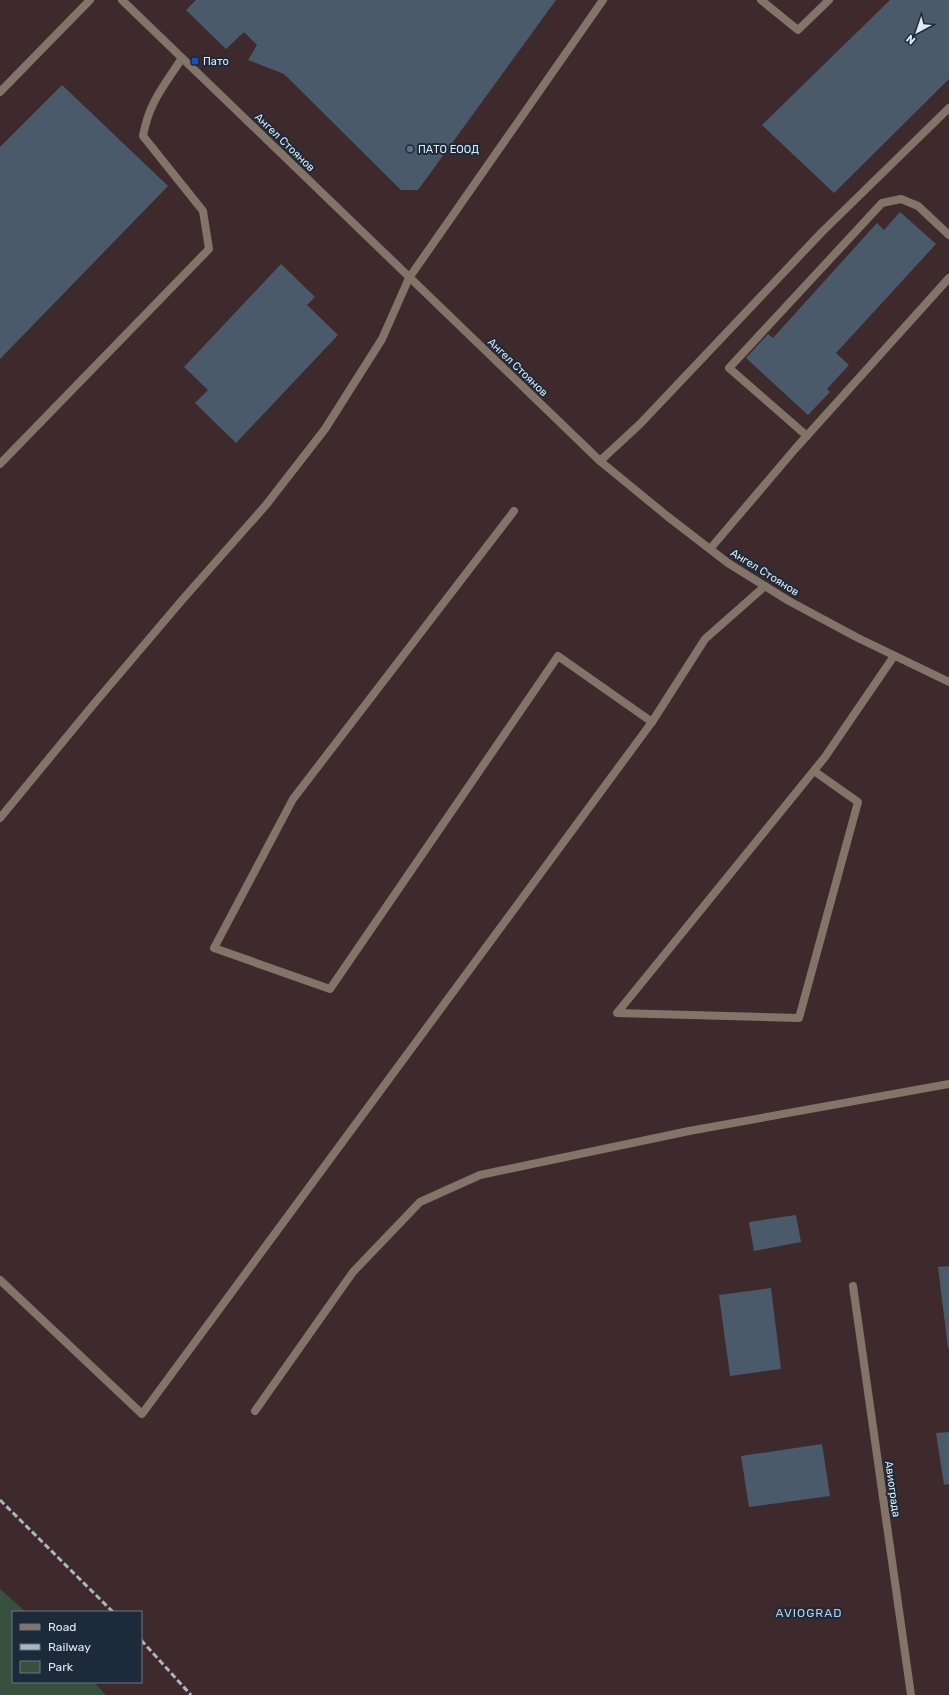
<svg xmlns="http://www.w3.org/2000/svg" width="949" height="1695" viewBox="0 0 949 1695" font-family="Rubik,sans-serif">
<rect width="100%" height="100%" fill="#1d2a39"/>
<path fill="#3e2a2c" d="M 0,0 L 949,0 L 949,1695 L 106,1695 L 94,1682 L 141,1682 L 141,1612 L 26,1612 L 0,1589 Z"/>
<path fill="#37503f" d="M 0,1589 L 26,1612 L 13,1612 L 13,1682 L 94,1682 L 106,1695 L 0,1695 Z"/>
<g fill="#4b5a6b">
<path d="M 196,0 L 556,0 L 418,190 L 401,190 L 284,74 L 248,60 L 257,45 L 244,32 L 226,49 L 186,10 Z"/>
<path d="M 890,0 L 949,0 L 949,79 L 834,193 L 762,125 Z"/>
<path d="M 62,85 L 168,186 L 0,359 L 0,147 Z"/>
<path d="M 900,212 L 936,244 L 836,353 L 849,365 L 827,389 L 830,392 L 808,415 L 746,358 L 768,334 L 773,338 L 877,223 L 884,230 Z"/>
<path d="M 281,264 L 315,297 L 307,305 L 338,335 L 236,443 L 195,403 L 208,390 L 184,367 Z"/>
<path d="M 796,1215 L 801,1242 L 754,1251 L 749,1222 Z"/>
<path d="M 949,1266 L 949,1348 L 948,1348 L 938,1267 Z"/>
<path d="M 771,1288 L 781,1369 L 730,1376 L 719,1295 Z"/>
<path d="M 949,1432 L 949,1484 L 944,1485 L 936,1433 Z"/>
<path d="M 822,1444 L 830,1496 L 749,1507 L 741,1456 Z"/>
</g>
<g fill="none" stroke-linecap="round" stroke-linejoin="round">
<g stroke="#827469" stroke-width="8">
<path d="M 761,0 L 798,30 L 829,0"/>
<path d="M 0,92 L 90,0"/>
<path d="M 807,436 L 729,368 L 882,203 L 901,199 L 918,206 L 949,235"/>
<path d="M 600,461 L 640,424 L 822,232 L 949,108"/>
<path d="M 0,464 L 209,249 L 203,211 L 143,136 C 149,102 164,86 182,58"/>
<path d="M 514,511 L 293,799 L 214,948 L 330,989 L 558,656 L 652,722"/>
<path d="M 710,549 L 795,449 L 949,278"/>
<path d="M 814,771 L 858,802 L 799,1018 L 617,1013 L 825,757 L 894,656"/>
<path d="M 0,818 L 93,705 L 183,599 L 266,505 L 325,429 L 382,339 L 409,278"/>
<path d="M 0,1280 L 142,1414 L 652,722 L 705,639 L 765,586"/>
<path d="M 255,1411 L 353,1272 L 420,1202 L 480,1175 L 689,1131 L 949,1084"/>
</g>
<g stroke="#827469" stroke-width="8">
<path d="M 409,278 L 603,0"/>
<path d="M 853,1286 L 911,1695"/>
</g>
<path stroke="#827469" stroke-width="8" d="M 122,0 L 600,461 L 667,516 L 728,563 L 789,601 L 858,638 L 949,682"/>
<g stroke="#abb5c1" stroke-width="3" stroke-dasharray="6 3" stroke-linecap="butt">
<path d="M 0,1500 L 113,1612"/>
<path d="M 141,1640 L 191,1695"/>
</g>
</g>
<rect fill="#1a4fb4" stroke="#1d2a39" stroke-width="1.5" x="191" y="57" width="8" height="8" rx="2"/>
<circle fill="#5c6f8a" stroke="#1d2a39" stroke-width="1.5" cx="410" cy="149" r="4"/>
<g text-anchor="middle" stroke-width="4" stroke-linejoin="round" paint-order="stroke">
<g font-size="11" fill="#e1eaf4" stroke="#1d2a39" text-anchor="start">
<text x="203" y="65">Пато</text>
<text x="418" y="153">ПАТО ЕООД</text>
</g>
<g font-size="11" fill="#e1eaf4" stroke="#1d2a39">
<text transform="translate(285 142) rotate(44)" y="4">Ангел Стоянов</text>
<text transform="translate(518 367) rotate(44)" y="4">Ангел Стоянов</text>
<text transform="translate(765 572) rotate(32)" y="4">Ангел Стоянов</text>
<text transform="translate(893 1489) rotate(82)" y="4">Авиограда</text>
</g>
<g font-size="12" letter-spacing="1" fill="#bdcee2" stroke="#1d2a39">
<text x="809" y="1617">AVIOGRAD</text>
</g>
</g>
<rect x="12" y="1611" width="130" height="72" fill="#1d2a39" stroke="#6b7784"/>
<rect x="20" y="1624" width="20" height="6" fill="#827469" stroke="#6b7784"/>
<text x="48" y="1631" font-size="12" fill="#e1eaf4">Road</text>
<rect x="20" y="1644" width="20" height="6" fill="#abb5c1" stroke="#6b7784"/>
<text x="48" y="1651" font-size="12" fill="#e1eaf4">Railway</text>
<rect x="20" y="1661" width="20" height="12" fill="#37503f" stroke="#6b7784"/>
<text x="48" y="1671" font-size="12" fill="#e1eaf4">Park</text>
<g transform="translate(917 32) rotate(220)" stroke="#1d2a39" stroke-width="3" paint-order="stroke">
<path d="M0-3L7 15L0 10L-7 15Z" fill="#e1eaf4"/>
<text y="-6" font-size="11" font-weight="bold" text-anchor="middle" fill="#e1eaf4">N</text>
</g>
</svg>
